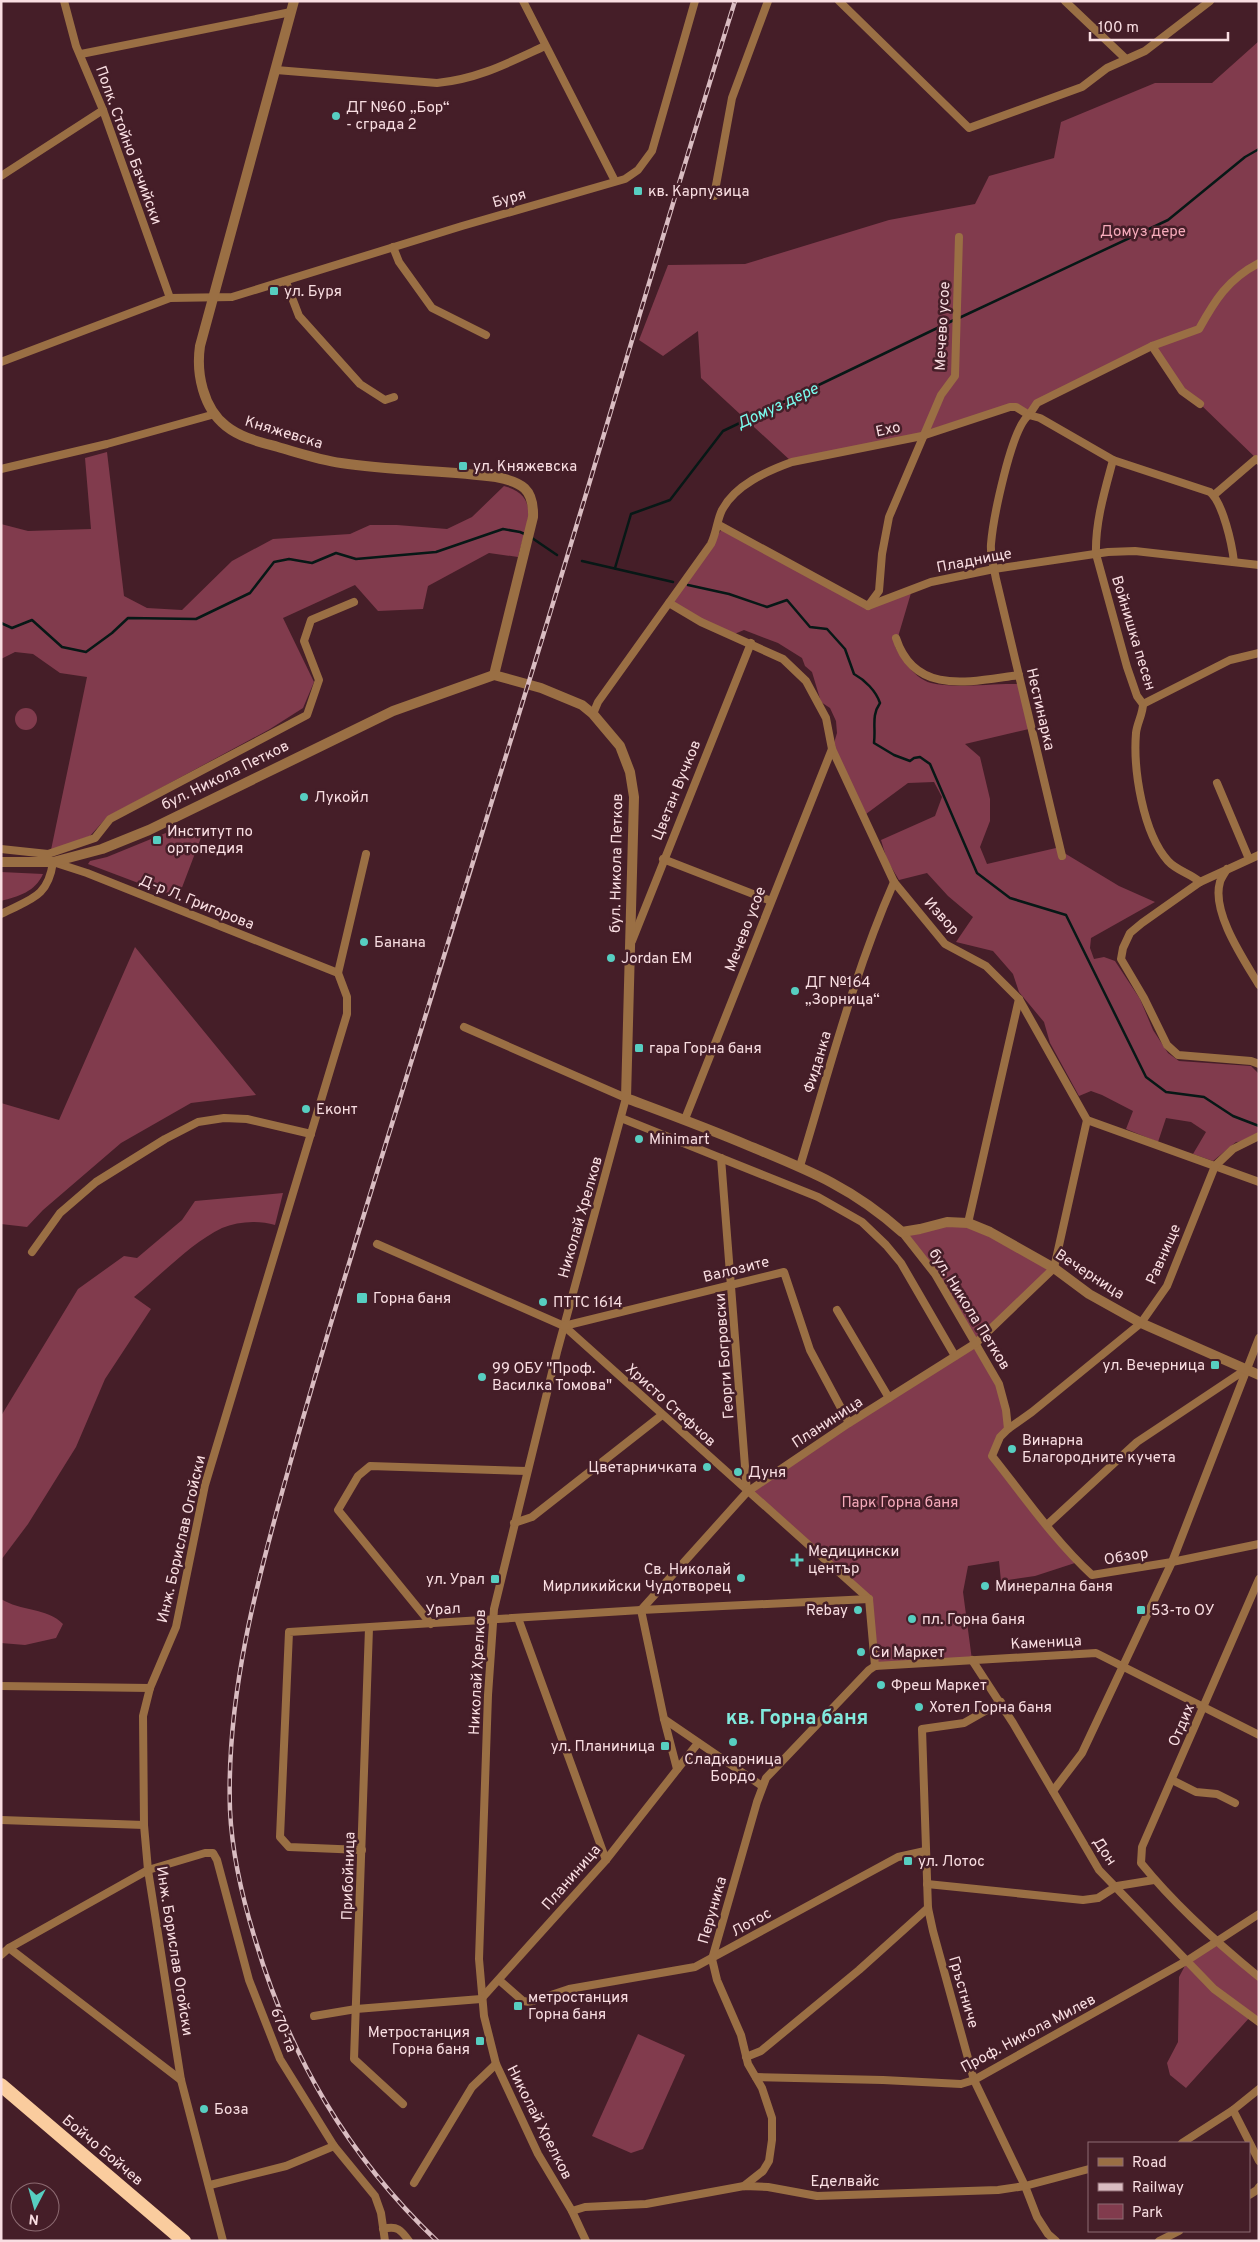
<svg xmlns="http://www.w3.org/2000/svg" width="1260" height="2242" viewBox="0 0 1260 2242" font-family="Overpass,sans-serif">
<rect width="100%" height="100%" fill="#451e28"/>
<g fill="#813b4d">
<path d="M 1259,41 L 1259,461 L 1200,404 L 1182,391 L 1152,346 L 1037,403 L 1029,415 L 1016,407 L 922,436 L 792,462 L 701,378 L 698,331 L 663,356 L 639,340 L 668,265 L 745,264 L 889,220 L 975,204 L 989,176 L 1054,158 L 1061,122 L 1155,83 L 1212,83 Z"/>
<path d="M 107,452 L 124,596 L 147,608 L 182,610 L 232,561 L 273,539 L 350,534 L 370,525 L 397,525 L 447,529 L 472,517 L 504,486 C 543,496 525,528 518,557 L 489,553 L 428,586 L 423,609 L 378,611 L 355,585 L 283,618 L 314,682 L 303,708 L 270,729 L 107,817 L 90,836 L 51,850 L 87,677 L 60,673 L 33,654 L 15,652 L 1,659 L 1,524 L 28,531 L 91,529 L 85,458 Z"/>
<path d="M 722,529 L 868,608 L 911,593 L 895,647 C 904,661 914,678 931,683 C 954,689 993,683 1018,684 L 1029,729 L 965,744 L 980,757 L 990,799 L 990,821 L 980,847 L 987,864 L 1056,848 L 1119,886 L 1155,902 L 1091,938 L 1090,948 L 1094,959 L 1104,957 L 1115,961 L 1140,999 L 1153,1030 L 1168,1053 L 1179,1061 L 1251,1066 L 1259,1074 L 1259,1140 L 1236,1142 L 1213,1161 L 1193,1154 L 1206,1132 L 1191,1122 L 1166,1118 L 1158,1142 L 1126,1129 L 1133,1111 L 1102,1095 L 1091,1091 L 1079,1096 L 1050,1043 L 1044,1022 L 1019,992 L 1013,974 L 993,951 L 956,942 L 973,917 L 948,896 L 927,873 L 899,880 L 887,860 L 881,840 L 935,816 L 942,797 L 934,782 L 908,783 L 866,814 L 837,754 L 834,743 L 837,733 L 836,721 L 830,708 L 821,702 L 812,672 L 805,666 L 802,658 L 778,643 L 744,630 L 732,635 L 670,603 Z"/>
<circle cx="26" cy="719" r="11"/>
<path d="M 178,828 L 202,835 L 178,898 L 88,864 L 90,861 L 107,857 Z"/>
<path d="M 1,872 L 43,874 C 35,892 19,896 1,901 Z"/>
<path d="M 135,947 L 256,1095 L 191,1103 L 121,1143 L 43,1210 L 27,1227 L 1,1224 L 1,1103 L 59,1120 Z"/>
<path d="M 283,1193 L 275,1225 C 259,1220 238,1221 222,1228 C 191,1243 161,1275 134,1297 L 151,1309 L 105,1379 L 76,1447 L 28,1524 L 1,1560 L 1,1416 L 78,1289 L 124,1256 L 137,1258 L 182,1220 L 195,1201 Z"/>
<path d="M 968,1223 L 1054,1268 L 976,1343 L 999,1384 L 1008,1429 L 992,1456 L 1078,1562 L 1035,1576 L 1001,1581 L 999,1561 L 968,1566 L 963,1592 L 972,1660 L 875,1666 L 869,1599 L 747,1492 L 975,1343 L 935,1274 L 902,1232 Z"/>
<path d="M 1,1599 C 20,1611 48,1608 63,1624 L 56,1638 L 25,1645 L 1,1643 Z"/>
<path d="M 1217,1942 L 1259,1977 L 1259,2022 L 1250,2017 L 1186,2088 L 1170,2075 L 1167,2063 L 1178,2042 L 1179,1977 L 1188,1960 Z"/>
<path d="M 638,2034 L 685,2055 L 643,2149 L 631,2153 L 592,2136 Z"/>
</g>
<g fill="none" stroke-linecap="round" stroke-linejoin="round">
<g stroke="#071816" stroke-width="2.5">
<path d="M 959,318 L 1168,220 L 1245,157 L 1259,149"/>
<path d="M 532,538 L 557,555"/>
<path d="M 582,561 L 673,582"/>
<path d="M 615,568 L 631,514 L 670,500 L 723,431 L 954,320"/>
<path d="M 688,585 L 729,594 L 767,607 L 787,600 L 810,627 L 827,629 L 845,649 L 854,674 C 865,680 876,691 880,703 C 871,716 876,727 874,743 L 894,755 L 910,761 L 914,758 L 920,757 L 930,764 L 977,873 L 1010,898 L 1066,915 L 1146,1077 L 1166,1092 L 1204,1097 L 1233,1116 L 1259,1126"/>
<path d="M 1,623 L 12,628 L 32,620 L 62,647 L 86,652 L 112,633 L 128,618 L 196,619 L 250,593 L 274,562 L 289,559 L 312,563 L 336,553 L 356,559 L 436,552 L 503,529 L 520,532 L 527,535"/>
</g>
<g stroke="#9a6f44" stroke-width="8">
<path d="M 64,1 L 76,46 L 103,110 L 170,298"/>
<path d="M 523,1 L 615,181"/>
<path d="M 839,1 L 969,128 L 1082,87 L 1107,68 L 1145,51 L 1210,1"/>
<path d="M 1065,1 L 1126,59"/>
<path d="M 81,54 L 291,12"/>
<path d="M 276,70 L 437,83 C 478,79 508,63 545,46"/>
<path d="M 1,176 L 103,110"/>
<path d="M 714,196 L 732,98 L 768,1"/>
<path d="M 393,247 L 399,262 L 432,308 L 486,335"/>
<path d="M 286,282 L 299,316 L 360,384 L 385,400 L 394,397"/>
<path d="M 1152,346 L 1182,391 L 1200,404"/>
<path d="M 1,362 L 170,298 L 232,297 L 462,226 L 625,179 L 638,170 L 652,151 L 695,1"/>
<path d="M 1113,460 C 1105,490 1095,522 1096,554 L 1127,667 L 1137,696 L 1143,704 C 1143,714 1137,723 1136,733 C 1133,770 1143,833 1168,861 C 1177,871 1190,873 1200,882"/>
<path d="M 1,469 L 107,444 L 215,414"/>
<path d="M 1214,495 L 1256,459 L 1259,461"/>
<path d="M 719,525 L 868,606 L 931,582 L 994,569 L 1108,552 L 1135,551 L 1259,565"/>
<path d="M 669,603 L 701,622 L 783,659 L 806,681 L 826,718 L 832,749 L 894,882 L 945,944 L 986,966 L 1019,999 L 1087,1120 L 1259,1182"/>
<path d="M 868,606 L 879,591 L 882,554 L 889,517 L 941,395 L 955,376 L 959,237"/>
<path d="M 896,638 C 915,697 972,681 1019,675"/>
<path d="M 1143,704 L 1230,660 L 1259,653"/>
<path d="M 593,714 L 598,702 L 711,544 C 717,531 717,520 722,510 C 735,485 767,471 792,462 L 922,436 L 1010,407 L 1016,407 L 1029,415 L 1037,403 L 1152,346 L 1199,329 C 1215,300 1228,279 1259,263"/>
<path d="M 1217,783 L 1249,859"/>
<path d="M 1,849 L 48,854 L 95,838 L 110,819 L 307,715 L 319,680 L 304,641 L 311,620 L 354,602"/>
<path d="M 1259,855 L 1200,882 L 1142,923 L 1130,933 L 1123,948 L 1121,959 L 1144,998 L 1167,1045 L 1178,1055 L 1251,1061 L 1259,1064"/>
<path d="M 1062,856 L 996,579 C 994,568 990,556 991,544 C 993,520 1011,428 1029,415 L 1040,418 L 1113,460 L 1210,492 C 1223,503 1232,544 1234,562"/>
<path d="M 663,859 L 771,901"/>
<path d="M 53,862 L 87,873 L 338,973"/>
<path d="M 1227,869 C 1225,873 1221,878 1220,882 C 1211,912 1244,960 1259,985"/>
<path d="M 1,914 C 30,899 48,898 53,862"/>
<path d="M 632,941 L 751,643"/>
<path d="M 464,1027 L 626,1098 L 557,1352 L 494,1609 L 488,1695 L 479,1959 L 484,2016 L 496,2064 L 538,2154 L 572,2211 L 586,2241"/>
<path d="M 621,1118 L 818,1197 L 862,1222 L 886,1245 L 901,1263 L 955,1356"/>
<path d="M 685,1119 L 832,749"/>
<path d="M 1259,1136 L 1233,1149 L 1215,1166 L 1167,1286 L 1141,1323 L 1032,1412 L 1008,1429 L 1000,1437 L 992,1456 C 1024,1496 1054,1540 1092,1575 L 1172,1562 L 1259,1544"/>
<path d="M 721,1158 L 747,1492"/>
<path d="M 800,1166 C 829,1071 854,973 894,882"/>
<path d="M 968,1223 L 1019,999"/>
<path d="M 902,1232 L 935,1274 L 999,1384 L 1006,1410 L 1008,1429"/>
<path d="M 377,1244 L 564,1326 L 869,1599"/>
<path d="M 32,1252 L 60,1213 L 96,1182 L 165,1139 L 198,1122 L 224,1118 L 247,1119 L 311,1134"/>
<path d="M 837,1310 L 889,1398"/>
<path d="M 564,1326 L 784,1272 L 810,1350 L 849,1423"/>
<path d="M 514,1523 L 532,1517 L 662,1415"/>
<path d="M 1047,1525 L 1137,1442 L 1245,1370"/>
<path d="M 1259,1579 L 1142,1847 L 1141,1863 C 1175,1905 1216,1942 1259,1977"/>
<path d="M 869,1599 L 875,1666"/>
<path d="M 641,1610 L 747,1492 L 849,1423 L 976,1343 L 1054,1268 L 1087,1120"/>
<path d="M 641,1610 L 664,1719 L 677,1769"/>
<path d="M 518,1618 L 606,1860"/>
<path d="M 431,1624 L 338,1510 L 358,1476 L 370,1466 L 527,1471"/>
<path d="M 369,1628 L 354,2059 L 403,2104"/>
<path d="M 972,1660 L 1013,1723 L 1099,1870 L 1214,1989 L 1259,2022"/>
<path d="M 1,1686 L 150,1688"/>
<path d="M 1001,1702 L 964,1723 L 922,1729 L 928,1908 L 933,1931 L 974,2080 L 1025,2186 L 1037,2217 L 1048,2234 L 1056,2241"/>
<path d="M 664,1719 L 762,1786"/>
<path d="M 1172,1780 L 1196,1792 L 1217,1794 L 1235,1803"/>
<path d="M 1053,1791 L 1082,1753 L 1172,1562 L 1259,1338"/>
<path d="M 1,1820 L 144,1825"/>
<path d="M 362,1850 L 289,1847 L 280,1837 L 289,1632 L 641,1610 L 869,1599"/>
<path d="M 927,1884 L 1083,1900 L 1098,1898 L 1117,1886 L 1154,1880"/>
<path d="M 9,1948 L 181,2080"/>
<path d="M 1,1955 L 9,1948 L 148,1870 L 205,1853 L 213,1853 L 217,1860 L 249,1980 L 280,2059 L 334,2146 L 375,2196 L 381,2213 L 385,2241"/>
<path d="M 499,1980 L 523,2001 L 530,2002 L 569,1989 L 695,1967 L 898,1857 L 925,1851"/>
<path d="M 481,1999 L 606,1860 L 698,1743"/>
<path d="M 314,2016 L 356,2009 L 481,1999"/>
<path d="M 746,2057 L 761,2051 L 859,1970 L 928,1908"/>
<path d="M 756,2077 L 883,2080 L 961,2084 L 974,2080 L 1188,1960 L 1259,1914"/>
<path d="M 1233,2110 L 1259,2161"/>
<path d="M 1182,2143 L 1233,2110 L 1259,2089"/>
<path d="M 414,2183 L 472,2087 L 496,2064"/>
<path d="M 210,2185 L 286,2166 L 334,2146"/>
<path d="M 744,2186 L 763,2171 L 769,2161 L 772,2140 L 772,2118 L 762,2088 L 748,2064 L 741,2035 L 717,1980 L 712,1959 L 757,1802 L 766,1778 L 869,1670 L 875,1666 L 1096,1653 L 1259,1735"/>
<path d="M 1249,2195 L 1257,2190 L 1259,2187"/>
<path d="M 572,2211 L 585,2207 L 646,2204 L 744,2186 L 768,2187 L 817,2196 L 998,2190 L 1025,2186 L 1089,2169"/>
<path d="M 383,2229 C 397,2225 401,2230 409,2241"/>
<path d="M 223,2241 L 181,2080 L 148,1870 L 144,1825 L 143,1716 L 150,1688 L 176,1627 L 205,1485 L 347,1014 L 347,997 L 338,973 L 366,854"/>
<path d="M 1159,2241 L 1179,2231"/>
</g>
<g stroke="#9a6f44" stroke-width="10">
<path d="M 294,1 L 200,346 C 196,373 203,408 226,426 C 241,438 260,442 278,447 C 299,453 320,460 341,463 C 392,471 445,470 496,477 C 522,482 534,489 533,517 L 494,675"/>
<path d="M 1,862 L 53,862 L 102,849 L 149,830 L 393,711 L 494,675 L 541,688 L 582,705 L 593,714 L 620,746 L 630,772 L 634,797 L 626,1098 C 666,1113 707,1128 747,1145 C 808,1170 852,1187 902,1232 L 920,1229 L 947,1222 L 968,1223 L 990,1232 L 1054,1268 L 1089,1294 L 1141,1323 L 1259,1375"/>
</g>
<path stroke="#facc9e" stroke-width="14" d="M 1,2085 L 184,2241"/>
<defs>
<path id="rail" d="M 437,2241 C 347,2155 290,2057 255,1939 C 242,1897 232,1854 230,1810 C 226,1695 257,1581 288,1471 C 323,1345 362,1220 401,1095 C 445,950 490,806 535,662 C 603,442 666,221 735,1"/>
</defs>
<use href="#rail" stroke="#d9bcc1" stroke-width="4.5"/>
<use href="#rail" stroke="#451e28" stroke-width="2.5" stroke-dasharray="8" stroke-linecap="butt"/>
</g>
<g fill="#57cec1" stroke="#451e28" stroke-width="2">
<circle cx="336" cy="116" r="5"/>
<rect x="633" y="186" width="10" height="10" rx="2.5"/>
<rect x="269" y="286" width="10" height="10" rx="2.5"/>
<rect x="458" y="461" width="10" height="10" rx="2.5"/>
<circle cx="304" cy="797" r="5"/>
<rect x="152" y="835" width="10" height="10" rx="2.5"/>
<circle cx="364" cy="942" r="5"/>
<circle cx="611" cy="958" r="5"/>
<circle cx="795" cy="991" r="5"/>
<rect x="634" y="1043" width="10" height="10" rx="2.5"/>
<circle cx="306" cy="1109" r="5"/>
<circle cx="639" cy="1139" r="5"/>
<rect x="356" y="1292" width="12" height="12" rx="2.5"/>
<circle cx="543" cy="1302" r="5"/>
<rect x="1210" y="1360" width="10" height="10" rx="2.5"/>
<circle cx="482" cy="1377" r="5"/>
<circle cx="1012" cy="1449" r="5"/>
<circle cx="707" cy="1467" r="5"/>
<circle cx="738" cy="1472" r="5"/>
<path d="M794.5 1552.5h5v5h5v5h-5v5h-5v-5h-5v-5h5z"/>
<circle cx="741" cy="1578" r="5"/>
<rect x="490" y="1574" width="10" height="10" rx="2.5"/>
<circle cx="985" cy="1586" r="5"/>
<circle cx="858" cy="1610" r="5"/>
<rect x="1136" y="1605" width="10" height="10" rx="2.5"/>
<circle cx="912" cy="1619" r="5"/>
<circle cx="861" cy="1652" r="5"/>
<circle cx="881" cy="1685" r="5"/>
<circle cx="919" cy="1707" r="5"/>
<circle cx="733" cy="1742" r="5"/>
<rect x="660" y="1741" width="10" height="10" rx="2.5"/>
<rect x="903" y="1856" width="10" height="10" rx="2.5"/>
<rect x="513" y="2001" width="10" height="10" rx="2.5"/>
<rect x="475" y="2036" width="10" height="10" rx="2.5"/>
<circle cx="204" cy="2109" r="5"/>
</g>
<g text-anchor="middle" stroke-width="5" stroke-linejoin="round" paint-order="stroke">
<g font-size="15" fill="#f9dee2" stroke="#451e28" text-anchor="start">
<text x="346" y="112">ДГ №60 „Бор“<tspan x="346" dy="17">- сграда 2</tspan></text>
<text x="648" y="196">кв. Карпузица</text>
<text x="284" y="296">ул. Буря</text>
<text x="473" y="471">ул. Княжевска</text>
<text x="314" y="802">Лукойл</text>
<text x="167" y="836">Институт по<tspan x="167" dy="17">ортопедия</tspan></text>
<text x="374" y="947">Банана</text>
<text x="621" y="963">Jordan EM</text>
<text x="805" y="987">ДГ №164<tspan x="805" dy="17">„Зорница“</tspan></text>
<text x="649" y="1053">гара Горна баня</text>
<text x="316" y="1114">Еконт</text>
<text x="649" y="1144">Minimart</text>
<text x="373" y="1303">Горна баня</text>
<text x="553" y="1307">ПТТС 1614</text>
<text x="1205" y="1370" text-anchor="end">ул. Вечерница</text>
<text x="492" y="1373">99 ОБУ "Проф.<tspan x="492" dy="17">Василка Томова"</tspan></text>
<text x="1022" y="1445">Винарна<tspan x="1022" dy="17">Благородните кучета</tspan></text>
<text x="697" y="1472" text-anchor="end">Цветарничката</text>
<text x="748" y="1477">Дуня</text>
<text x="808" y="1556">Медицински<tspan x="808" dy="17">център</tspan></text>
<text x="731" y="1574" text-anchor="end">Св. Николай<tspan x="731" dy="17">Мирликийски Чудотворец</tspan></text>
<text x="485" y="1584" text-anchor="end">ул. Урал</text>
<text x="995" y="1591">Минерална баня</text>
<text x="848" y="1615" text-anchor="end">Rebay</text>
<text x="1151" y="1615">53-то ОУ</text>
<text x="922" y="1624">пл. Горна баня</text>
<text x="871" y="1657">Си Маркет</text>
<text x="891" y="1690">Фреш Маркет</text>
<text x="929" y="1712">Хотел Горна баня</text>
<text x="655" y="1751" text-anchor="end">ул. Планиница</text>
<text x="733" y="1764" text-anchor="middle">Сладкарница<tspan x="733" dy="17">Бордо</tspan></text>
<text x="918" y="1866">ул. Лотос</text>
<text x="528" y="2002">метростанция<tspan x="528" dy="17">Горна баня</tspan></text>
<text x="470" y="2037" text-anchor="end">Метростанция<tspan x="470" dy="17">Горна баня</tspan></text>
<text x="214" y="2114">Боза</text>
</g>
<g font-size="15" fill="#f9dee2" stroke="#451e28">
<text transform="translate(129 145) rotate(70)" y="5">Полк. Стойно Бачийски</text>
<text transform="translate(509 198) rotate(-16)" y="5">Буря</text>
<text transform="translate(942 326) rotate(-87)" y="5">Мечево усое</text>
<text transform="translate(888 429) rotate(-12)" y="5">Ехо</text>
<text transform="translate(284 432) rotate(17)" y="5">Княжевска</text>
<text transform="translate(974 560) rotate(-11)" y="5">Пладнище</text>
<text transform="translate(1134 633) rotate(73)" y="5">Войнишка песен</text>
<text transform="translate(1041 709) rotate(77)" y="5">Нестинарка</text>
<text transform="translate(225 775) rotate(-26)" y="5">бул. Никола Петков</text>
<text transform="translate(676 790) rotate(-68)" y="5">Цветан Вучков</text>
<text transform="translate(616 863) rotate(-89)" y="5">бул. Никола Петков</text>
<text transform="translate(197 902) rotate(22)" y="5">Д-р Л. Григорова</text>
<text transform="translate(942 916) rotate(48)" y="5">Извор</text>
<text transform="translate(745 929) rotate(-69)" y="5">Мечево усое</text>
<text transform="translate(817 1062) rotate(-73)" y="5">Фиданка</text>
<text transform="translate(580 1217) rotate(-74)" y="5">Николай Хрелков</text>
<text transform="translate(1163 1254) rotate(-66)" y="5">Равнище</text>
<text transform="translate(736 1269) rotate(-14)" y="5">Валозите</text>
<text transform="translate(1090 1274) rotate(33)" y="5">Вечерница</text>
<text transform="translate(970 1309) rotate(58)" y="5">бул. Никола Петков</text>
<text transform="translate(724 1356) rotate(-94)" y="5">Георги Богровски</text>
<text transform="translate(671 1405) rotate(42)" y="5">Христо Стефчов</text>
<text transform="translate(827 1422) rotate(-33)" y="5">Планиница</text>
<text transform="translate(181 1539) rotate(-77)" y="5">Инж. Борислав Огойски</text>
<text transform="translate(1126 1556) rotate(-9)" y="5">Обзор</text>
<text transform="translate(443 1609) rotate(-4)" y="5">Урал</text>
<text transform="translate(1046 1642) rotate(-3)" y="5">Каменица</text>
<text transform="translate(477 1672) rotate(-87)" y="5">Николай Хрелков</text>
<text transform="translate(1181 1725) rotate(-67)" y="5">Отдих</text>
<text transform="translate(1105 1851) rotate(56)" y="5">Дон</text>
<text transform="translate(348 1876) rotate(-88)" y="5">Прибойница</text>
<text transform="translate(571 1877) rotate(-49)" y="5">Планиница</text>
<text transform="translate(712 1910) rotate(-74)" y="5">Перуника</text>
<text transform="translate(751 1922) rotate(-29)" y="5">Лотос</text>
<text transform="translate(175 1951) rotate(81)" y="5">Инж. Борислав Огойски</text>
<text transform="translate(964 1992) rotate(74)" y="5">Гръстниче</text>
<text transform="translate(284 2030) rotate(68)" y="5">670-та</text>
<text transform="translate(1028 2033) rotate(-28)" y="5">Проф. Никола Милев</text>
<text transform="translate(540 2122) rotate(63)" y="5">Николай Хрелков</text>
<text transform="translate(103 2150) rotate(40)" y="5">Бойчо Бойчев</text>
<text x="845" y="2186">Еделвайс</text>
</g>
<g font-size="15" fill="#f6abbb" stroke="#451e28">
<text x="1143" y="236">Домуз дере</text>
<text x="900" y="1507">Парк Горна баня</text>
</g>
<g font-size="16" font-style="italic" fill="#7afdef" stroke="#451e28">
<text transform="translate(777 405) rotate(-25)" y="6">Домуз дере</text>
</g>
<g font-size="20" font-weight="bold" fill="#81eadd" stroke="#451e28">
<text x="797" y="1724">кв. Горна баня</text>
</g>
</g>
<rect width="1260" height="2242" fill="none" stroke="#f9dee2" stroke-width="5"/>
<rect x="1088" y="2142" width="162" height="90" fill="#451e28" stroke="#8d6b72"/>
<rect x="1098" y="2158" width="25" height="8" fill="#9a6f44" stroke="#8d6b72"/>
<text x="1132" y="2167" font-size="15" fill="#f9dee2">Road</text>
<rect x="1098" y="2183" width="25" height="8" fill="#d9bcc1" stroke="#8d6b72"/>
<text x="1132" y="2192" font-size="15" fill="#f9dee2">Railway</text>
<rect x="1098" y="2204" width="25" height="15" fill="#813b4d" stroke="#8d6b72"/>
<text x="1132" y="2217" font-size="15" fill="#f9dee2">Park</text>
<g transform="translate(35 2207) rotate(186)"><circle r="24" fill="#451e28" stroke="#8d6b72"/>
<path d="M0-4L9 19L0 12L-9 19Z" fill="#57cec1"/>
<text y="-8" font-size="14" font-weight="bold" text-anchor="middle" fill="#f9dee2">N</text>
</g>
<path d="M1090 32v8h138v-8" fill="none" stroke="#f9dee2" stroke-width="2.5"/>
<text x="1098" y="32" font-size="15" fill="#f9dee2" stroke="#451e28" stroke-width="4" paint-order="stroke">100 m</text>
</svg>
